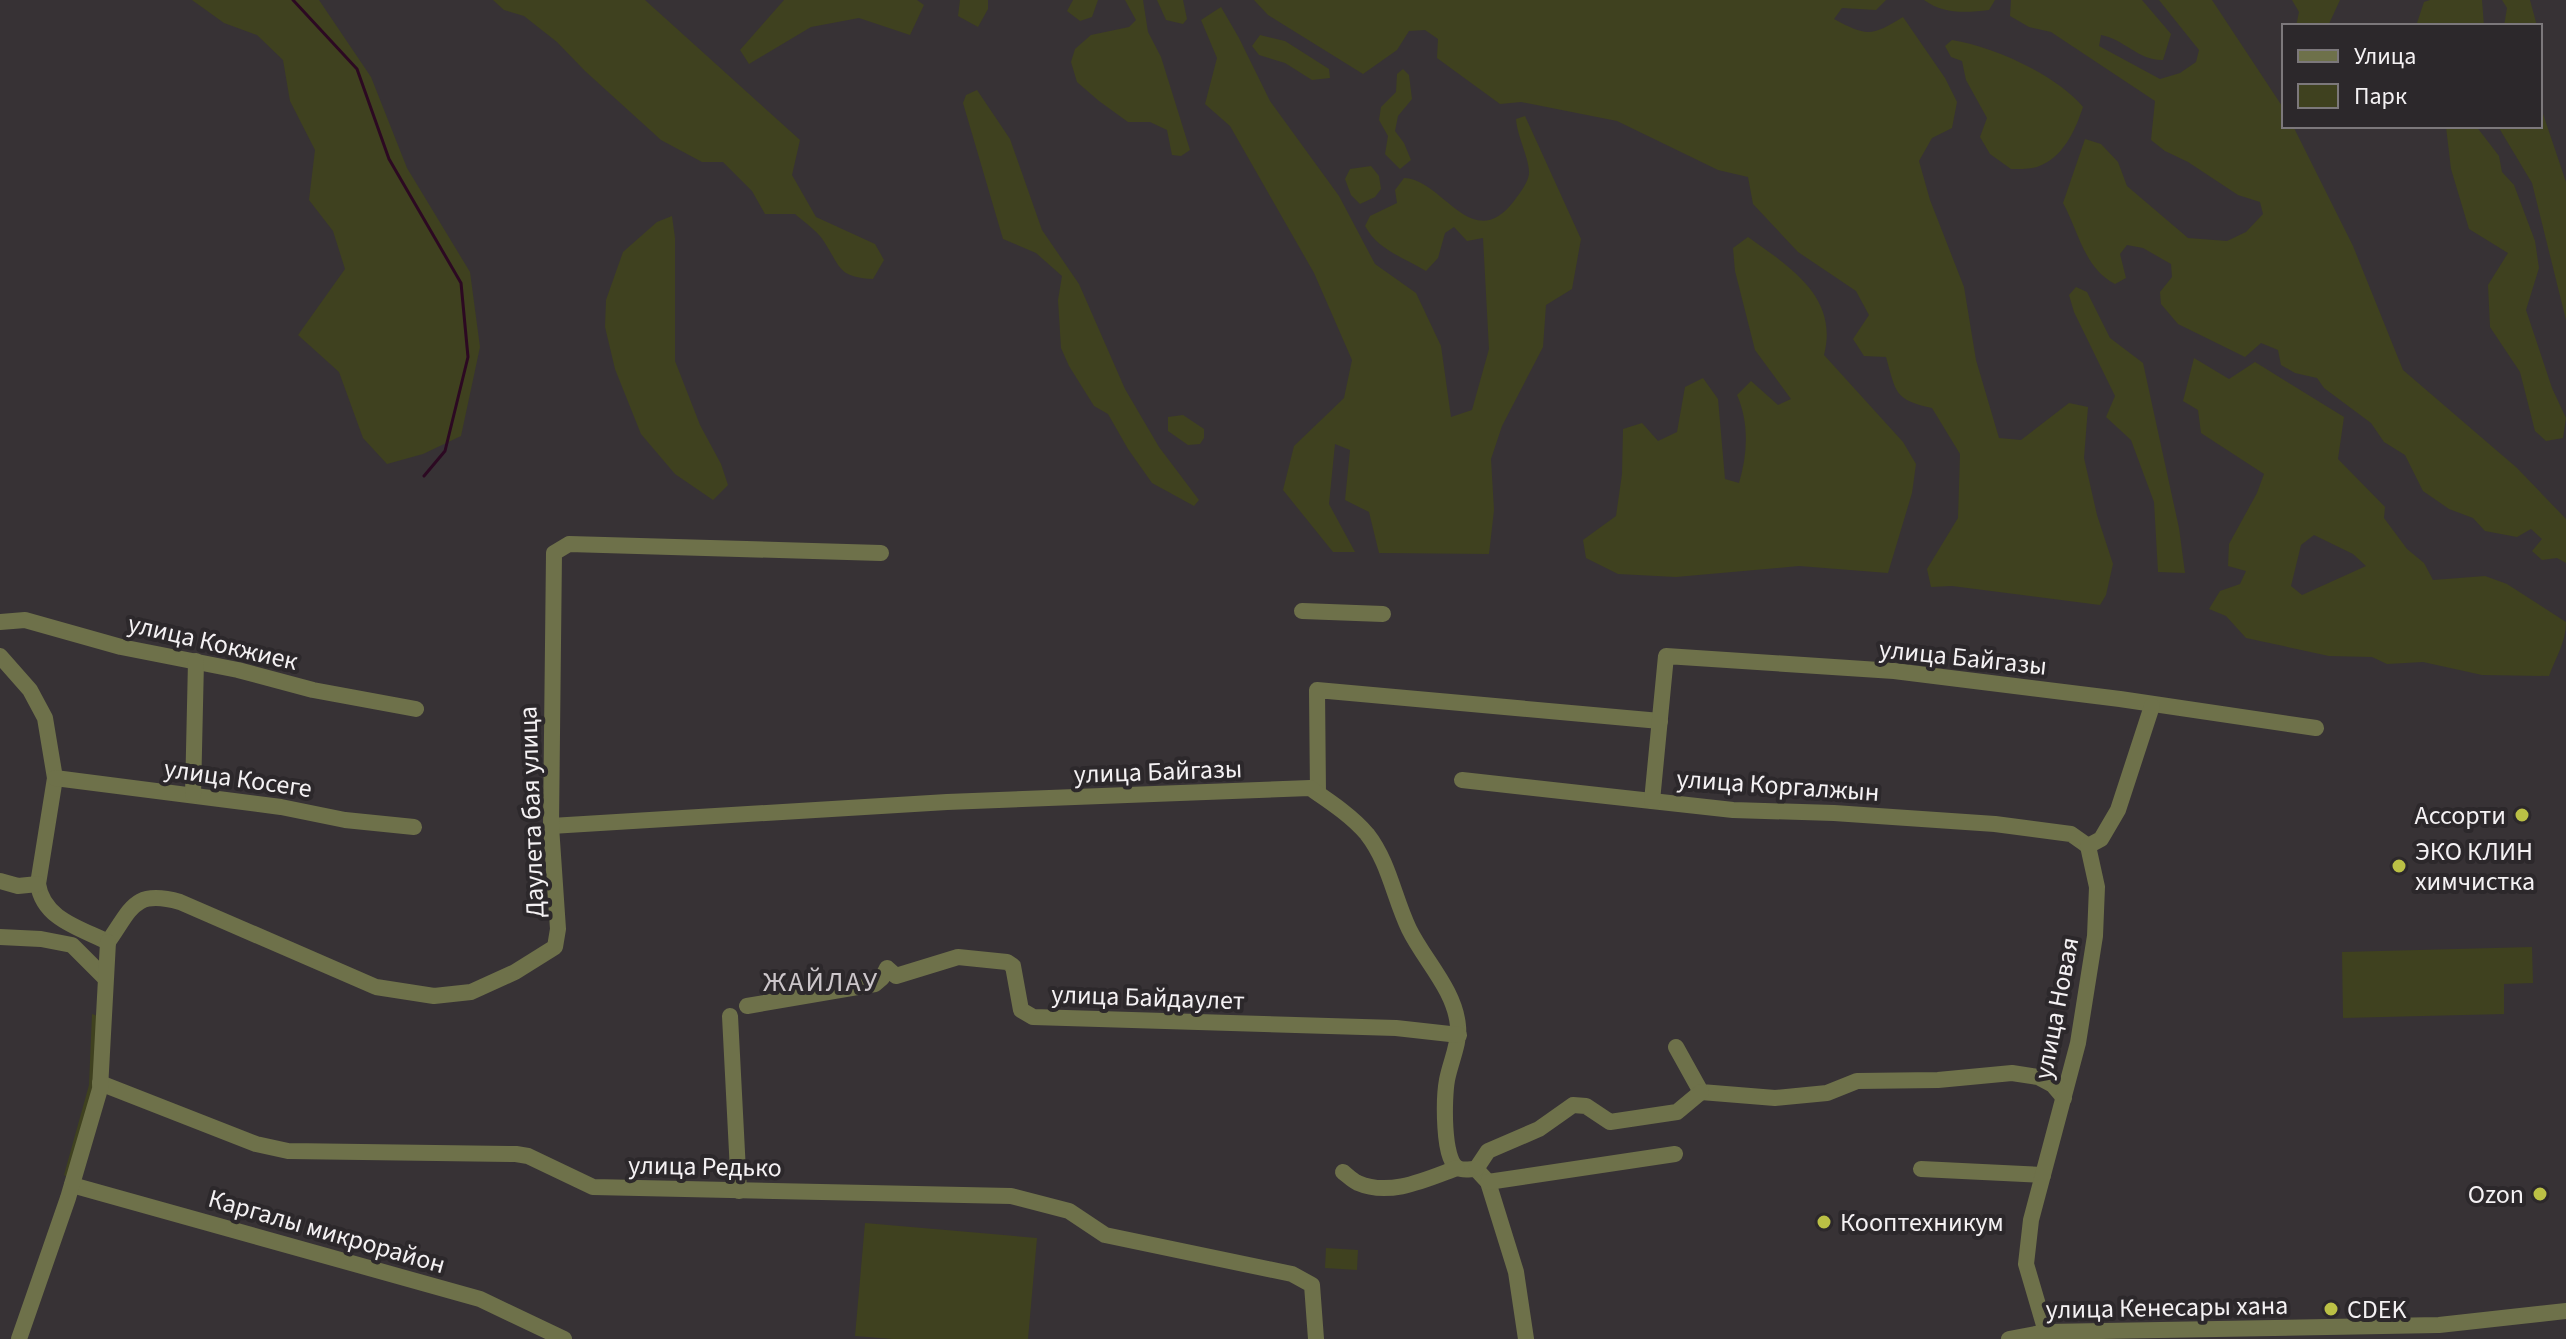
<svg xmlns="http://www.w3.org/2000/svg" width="2566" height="1339" viewBox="0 0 2566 1339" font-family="'Source Sans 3',sans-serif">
<rect width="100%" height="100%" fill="#373235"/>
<g fill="#3f411f" fill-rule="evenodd">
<path d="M 192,0 L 319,0 L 371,77 L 407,168 L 470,272 L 480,347 L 461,436 L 423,454 L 387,464 L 363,438 L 339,372 L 298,335 L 345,269 L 333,231 L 309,200 L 315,150 L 290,101 L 283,60 L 257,35 L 224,23 Z"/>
<path d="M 493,0 L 645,0 L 800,140 L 792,175 L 816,217 L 875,244 L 884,260 L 873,279 C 837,277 841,267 823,240 C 816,230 804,222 795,214 L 765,214 L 752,191 L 723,162 L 702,162 L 661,140 L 585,71 L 557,42 L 524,16 L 504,10 Z"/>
<path d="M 784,0 L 917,0 L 924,5 L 910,35 L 859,18 L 811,27 L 749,64 L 740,50 Z"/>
<path d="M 960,0 L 988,0 L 988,9 L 978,27 L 958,16 Z"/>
<path d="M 1073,0 L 1098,0 L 1092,17 L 1080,21 L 1067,11 Z"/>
<path d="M 1125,0 L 1143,0 L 1148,32 L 1161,57 L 1190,150 L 1181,156 L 1172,155 L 1167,130 L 1150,122 L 1128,122 L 1099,101 L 1077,82 L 1071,62 L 1075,49 L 1091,35 L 1129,27 L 1136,20 Z"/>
<path d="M 1157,0 L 1183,0 L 1187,19 L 1183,24 L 1166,20 Z"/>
<path d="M 1254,0 L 1886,0 L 1876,10 L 1842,8 L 1834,19 C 1867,37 1872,36 1903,17 L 1945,78 L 1957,102 L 1952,128 L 1932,138 L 1919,161 L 1930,200 L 1964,287 L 1976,360 L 1999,438 L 2021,440 L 2069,403 L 2088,407 L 2084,458 L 2097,515 L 2113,564 L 2106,595 L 2100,605 L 1952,586 L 1931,587 L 1927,569 L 1958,518 L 1960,454 L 1932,408 C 1894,400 1896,392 1886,357 L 1864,356 L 1853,339 L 1869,315 L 1856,291 L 1798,252 L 1753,204 L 1748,177 L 1718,170 L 1617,121 L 1521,102 L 1500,104 L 1437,58 L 1438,39 L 1425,30 L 1409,31 L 1397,50 L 1363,74 L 1268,15 Z"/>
<path d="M 1924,0 L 1995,0 L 1989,10 C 1965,13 1943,14 1924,0 Z"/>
<path d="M 2011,0 L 2142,0 L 2171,34 L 2163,60 C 2139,61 2124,39 2101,35 L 2099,46 L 2160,79 L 2180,73 L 2196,62 L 2199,50 L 2159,0 L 2212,0 L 2282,106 L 2284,126 L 2293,126 L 2353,246 L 2403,370 L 2517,468 L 2566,519 L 2566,563 L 2557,558 L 2542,560 L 2532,551 L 2542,539 L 2531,529 L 2517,537 L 2485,531 L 2473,518 L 2449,509 L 2423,491 L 2405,455 L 2384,442 L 2371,423 L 2324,388 L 2317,378 L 2295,373 L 2281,365 L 2278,350 L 2261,343 L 2245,357 L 2178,324 L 2161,304 L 2160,292 L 2172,277 L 2171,264 L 2143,248 L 2127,245 L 2120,254 L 2126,278 L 2115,284 C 2084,268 2079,232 2063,203 L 2085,139 L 2101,144 L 2118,162 L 2127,186 L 2188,238 L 2227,241 L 2246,232 L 2263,214 L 2260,202 L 2238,195 L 2188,162 L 2165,151 L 2151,140 L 2155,101 L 2051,32 L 2029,27 L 2010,16 Z"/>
<path d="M 2292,0 L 2340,0 L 2328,26 L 2296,26 L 2299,12 Z"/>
<path d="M 2430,0 L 2482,0 L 2484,26 L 2416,26 L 2424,2 Z"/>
<path d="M 2502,0 L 2530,0 L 2537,26 L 2504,26 L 2507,8 Z"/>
<path d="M 1221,7 L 1239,38 L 1270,101 L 1339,196 L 1375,264 L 1416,293 L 1441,346 L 1451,417 L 1472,410 L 1489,349 L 1483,238 L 1467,241 L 1454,227 L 1445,233 L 1438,258 L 1426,271 C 1403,257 1378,250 1365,226 L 1370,216 L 1397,203 L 1395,190 L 1404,178 C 1443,179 1472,256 1514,201 C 1519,194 1528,183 1529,174 C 1530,160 1517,136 1516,119 L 1525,116 L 1581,239 L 1572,289 L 1546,305 L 1543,347 L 1502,426 L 1491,459 L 1494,510 L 1489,554 L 1379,553 L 1369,512 L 1345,500 L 1350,450 L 1335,444 L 1329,504 L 1355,552 L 1333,552 L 1283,490 L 1294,446 L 1344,398 L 1352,360 L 1314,273 L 1230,126 L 1205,104 L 1217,58 L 1201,20 Z"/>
<path d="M 1260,35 L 1285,41 L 1329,69 L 1330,78 L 1312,80 L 1285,63 L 1259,55 L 1252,46 Z"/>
<path d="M 1952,40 C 1992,46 2057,75 2083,107 C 2075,131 2063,158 2037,167 C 2029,169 2019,169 2011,169 L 1990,154 L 1980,137 L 1987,118 L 1966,80 L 1962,61 L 1951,57 L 1945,46 Z"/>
<path d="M 1403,69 L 1409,75 L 1412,99 L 1398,116 L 1395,131 L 1404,143 L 1411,160 L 1400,169 L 1385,154 L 1388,136 L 1379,120 L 1381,107 L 1396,92 L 1397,74 Z"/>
<path d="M 977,90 L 1010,139 L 1042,230 L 1079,284 L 1125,389 L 1159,447 L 1199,500 L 1194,506 L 1152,483 L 1128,449 L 1108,414 L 1094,406 L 1069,366 L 1061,348 L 1058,300 L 1062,276 L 1036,253 L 1003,239 L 963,103 L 966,95 Z"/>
<path d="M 2540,105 L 2566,182 L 2566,320 L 2532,183 L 2499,128 L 2499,126 L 2540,126 Z"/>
<path d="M 2448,126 L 2476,126 L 2499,156 L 2502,172 L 2514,185 L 2535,241 L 2539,268 L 2526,310 L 2552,388 L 2566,418 L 2563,438 L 2546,441 L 2535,431 L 2520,372 L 2490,327 L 2488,285 L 2508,253 L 2469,229 L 2451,169 L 2446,127 Z"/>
<path d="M 1371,166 L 1379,176 L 1381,189 L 1375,197 L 1360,204 L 1351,195 L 1345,179 L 1350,169 Z"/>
<path d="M 672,216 L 675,238 L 675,361 L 700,425 L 721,464 L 728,485 L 713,500 L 675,474 L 641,434 L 615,369 L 605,327 L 606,300 L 623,252 L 657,222 Z"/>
<path d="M 1748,237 C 1790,267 1839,297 1824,355 L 1903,442 L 1916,464 L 1912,493 L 1888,573 L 1799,566 L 1676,577 L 1618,574 L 1586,558 L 1583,540 L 1616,516 L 1622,474 L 1623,429 L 1642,423 L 1658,441 L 1677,432 L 1685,387 L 1703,378 L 1718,399 L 1725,479 L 1739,483 C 1748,453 1749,422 1737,395 L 1751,381 L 1778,405 L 1791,399 L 1755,350 L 1735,271 L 1733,248 Z"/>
<path d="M 2076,287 L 2087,292 L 2110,338 L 2143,363 L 2179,528 L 2185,573 L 2158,572 L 2154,502 L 2131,440 L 2106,417 L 2115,396 L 2074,312 L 2069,295 Z"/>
<path d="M 2194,358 L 2229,379 L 2255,362 L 2344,417 L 2338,459 L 2385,507 L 2384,518 L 2407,549 L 2424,563 L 2433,580 L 2485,576 L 2507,584 L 2566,622 C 2566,642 2556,657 2549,676 L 2482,675 L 2423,662 L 2387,664 L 2372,657 L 2329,656 L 2246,638 L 2226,616 L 2209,609 L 2220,591 L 2240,584 L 2246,571 L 2228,566 L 2229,544 L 2257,493 L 2264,474 L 2201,433 L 2198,410 L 2183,401 ZM 2314,535 L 2353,554 L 2366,566 L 2302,595 L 2291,586 L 2301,545 Z"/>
<path d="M 1183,415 L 1204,429 L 1204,438 L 1200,444 L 1188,445 L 1168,431 L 1168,417 Z"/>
<path d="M 2532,947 L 2533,983 L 2504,984 L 2504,1014 L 2343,1018 L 2342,952 Z"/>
<path d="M 92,1014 L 98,1016 L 96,1087 L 72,1180 L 64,1175 L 89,1085 Z"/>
<path d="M 865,1223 L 1037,1238 L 1028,1339 L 893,1339 L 855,1336 Z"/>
<path d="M 1326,1248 L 1358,1250 L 1357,1270 L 1325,1268 Z"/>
</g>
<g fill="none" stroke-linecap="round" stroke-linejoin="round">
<path stroke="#2c0922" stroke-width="3" d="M 293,0 L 357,69 L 389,159 L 461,283 L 468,357 L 445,451 L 424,476"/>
<g stroke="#6e714a" stroke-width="16">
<path d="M 1302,611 L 1383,614"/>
<path d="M 0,622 L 25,620 L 121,647 L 238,670 L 313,690 L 416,709"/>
<path d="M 0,656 L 30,690 L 45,718 L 55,778 L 38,884 C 43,919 80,928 108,942"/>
<path d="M 55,778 L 281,807 L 345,820 L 414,827"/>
<path d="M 1462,780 L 1733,810 L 1834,813 L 1995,824 L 2071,834 L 2088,846"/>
<path d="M 1318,793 L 1317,690 L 1660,721"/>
<path d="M 193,795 L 196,661"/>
<path d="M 1652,801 L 1666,656 L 1894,671 L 2120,699 L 2316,728"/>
<path d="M 551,826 L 947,802 L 1310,788 C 1329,801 1352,816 1367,834 C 1389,862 1394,898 1409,929 C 1424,960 1455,990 1458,1026 C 1460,1043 1450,1063 1447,1080 C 1444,1096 1442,1161 1458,1168 C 1463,1171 1470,1169 1476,1169 L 1488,1182 L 1516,1272 L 1526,1339"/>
<path d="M 0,881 L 18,886 L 38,884"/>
<path d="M 0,937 L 41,939 L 72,945 L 105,978"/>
<path d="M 108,942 C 132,908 134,889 180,902 L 376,987 L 434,996 L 471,992 L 515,972 L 555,947 L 558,929 L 551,826 L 554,553 L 569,544 L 881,553"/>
<path d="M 747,1006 L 875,984 L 882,978 L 887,968 L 896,976 L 958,957 L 1007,962 L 1013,966 L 1021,1010 L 1033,1017 L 1396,1028 L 1459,1035"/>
<path d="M 730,1016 L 739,1191"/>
<path d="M 1676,1047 L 1701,1092 L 1775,1098 L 1827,1093 L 1857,1081 L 1938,1080 L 2012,1073 L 2038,1077 L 2053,1085 L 2064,1098"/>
<path d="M 100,1083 L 256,1144 L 288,1151 L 516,1154 L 528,1156 L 593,1187 L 1011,1196 L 1069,1211 L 1105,1235 L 1292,1274 L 1312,1285 L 1316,1339"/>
<path d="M 1476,1169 L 1488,1151 L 1539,1129 L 1573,1105 L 1586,1106 L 1610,1122 L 1677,1112 L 1701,1092"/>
<path d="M 1921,1169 L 2043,1175"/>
<path d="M 1343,1172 C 1347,1175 1353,1181 1358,1183 C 1390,1197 1427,1179 1457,1168"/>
<path d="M 1488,1182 L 1675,1154"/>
<path d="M 72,1185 L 480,1299 L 564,1339"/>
<path d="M 2046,1332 L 2026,1264 L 2031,1220 L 2078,1043 L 2095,936 L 2097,887 L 2088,846 L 2101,839 L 2118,810 L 2152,706"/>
<path d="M 19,1339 L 68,1198 L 100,1089 L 108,942"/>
<path d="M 2009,1339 L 2046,1332 L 2439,1325 L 2566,1311"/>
</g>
</g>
<g fill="#bbc045" stroke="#2c282b" stroke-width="3">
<circle cx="2522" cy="815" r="8"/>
<circle cx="2399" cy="866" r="8"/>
<circle cx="2540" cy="1194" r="8"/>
<circle cx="1824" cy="1222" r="8"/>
<circle cx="2331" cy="1309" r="8"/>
</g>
<g text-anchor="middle" stroke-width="8" stroke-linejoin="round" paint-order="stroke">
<g font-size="26" fill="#f4f1f3" stroke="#2c282b">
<text transform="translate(213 642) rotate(13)" y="9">улица Кокжиек</text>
<text transform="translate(1963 657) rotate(6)" y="9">улица Байгазы</text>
<text transform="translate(1158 771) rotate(-2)" y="9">улица Байгазы</text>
<text transform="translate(238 778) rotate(8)" y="9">улица Косеге</text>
<text transform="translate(1778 785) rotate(4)" y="9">улица Коргалжын</text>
<text transform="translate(531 812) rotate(-92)" y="9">Даулета бая улица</text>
<text transform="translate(1148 997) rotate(2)" y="9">улица Байдаулет</text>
<text transform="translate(2056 1008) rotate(-79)" y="9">улица Новая</text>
<text transform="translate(705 1166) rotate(1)" y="9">улица Редько</text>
<text transform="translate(327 1231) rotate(16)" y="9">Каргалы микрорайон</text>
<text transform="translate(2167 1307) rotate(-1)" y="9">улица Кенесары хана</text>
</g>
<g font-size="26" fill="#f4f1f3" stroke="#2c282b" text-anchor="start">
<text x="2506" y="824" text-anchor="end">Ассорти</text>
<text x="2415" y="860">ЭКО КЛИН<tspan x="2415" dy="30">химчистка</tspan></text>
<text x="2524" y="1203" text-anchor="end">Ozon</text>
<text x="1840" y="1231">Кооптехникум</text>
<text x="2347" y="1318">CDEK</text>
</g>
<g font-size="28" letter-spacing="2" fill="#ccc6ca" stroke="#2c282b">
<text x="821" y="991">ЖАЙЛАУ</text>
</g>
</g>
<rect x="2282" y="24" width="260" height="104" fill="#2c282b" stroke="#7c787b" stroke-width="2"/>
<rect x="2298" y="50" width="40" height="12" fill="#6e714a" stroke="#7c787b" stroke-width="2"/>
<text x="2354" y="64" font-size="24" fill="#f4f1f3">Улица</text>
<rect x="2298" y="84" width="40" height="24" fill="#3f411f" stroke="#7c787b" stroke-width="2"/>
<text x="2354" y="104" font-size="24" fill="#f4f1f3">Парк</text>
</svg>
